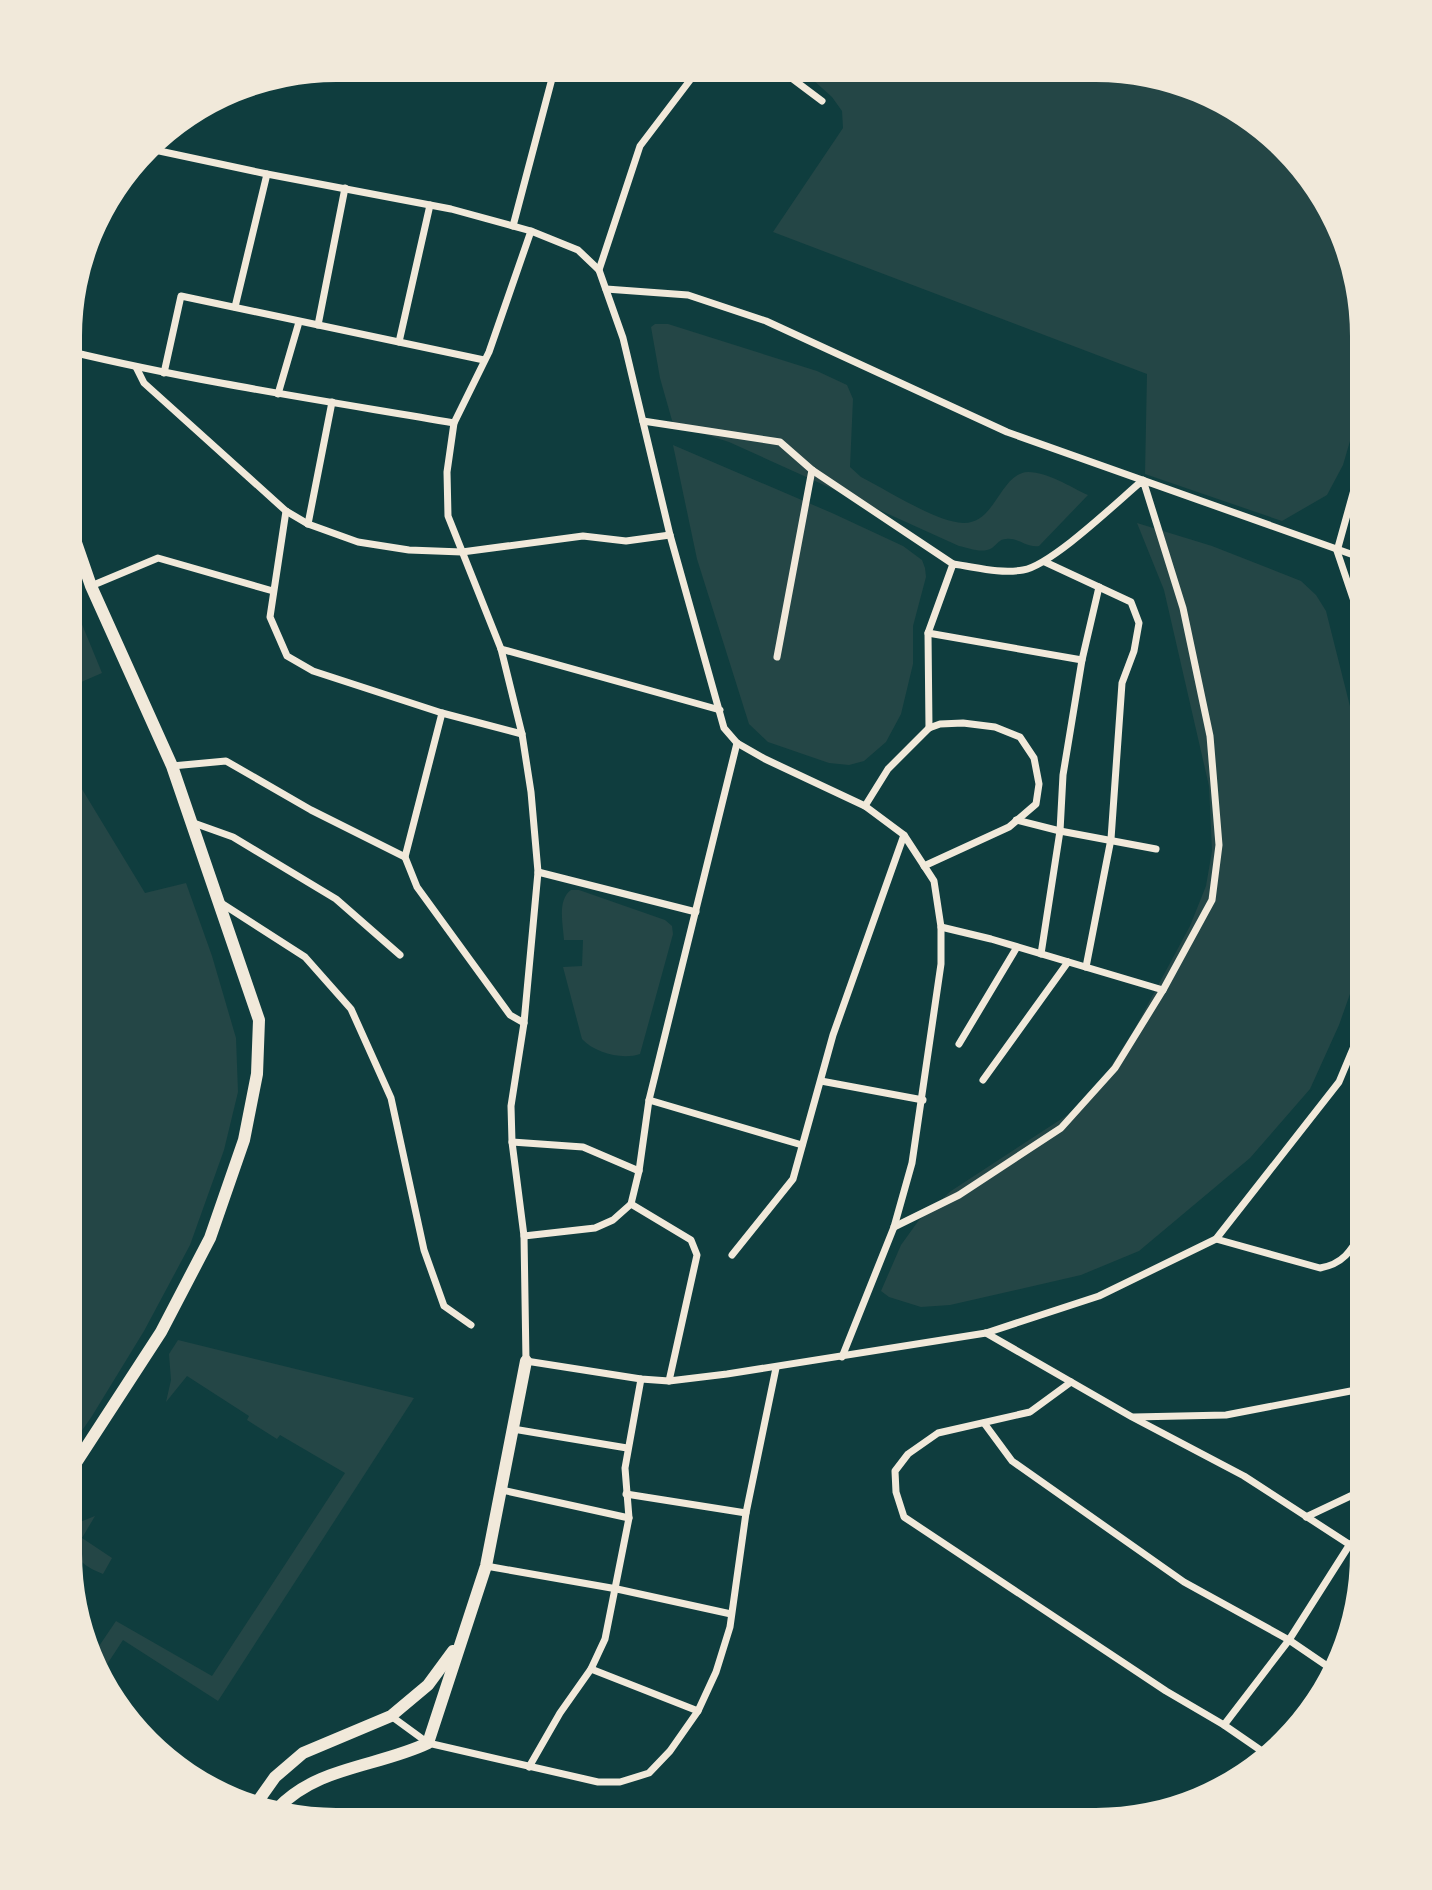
<svg xmlns="http://www.w3.org/2000/svg" width="1432" height="1890" viewBox="0 0 1432 1890" font-family="Arial,sans-serif">
<rect width="100%" height="100%" fill="#0f3d3e"/>
<g fill="#244646">
<path d="M 803,71 L 1131,72 L 1244,115 L 1296,161 L 1334,218 L 1362,335 L 1362,400 L 1343,465 L 1327,495 L 1282,521 L 1145,474 L 1147,374 L 773,232 L 843,128 L 842,111 L 832,97 Z"/>
<path d="M 655,324 L 668,324 L 817,371 L 847,385 L 853,399 L 850,467 L 861,477 C 887,490 936,522 963,523 C 996,524 1000,473 1028,472 C 1048,472 1070,487 1088,495 L 1039,546 C 1026,548 1018,537 1006,539 C 1000,539 997,544 992,548 C 982,554 969,548 959,546 L 729,442 L 673,424 L 660,378 L 651,327 Z"/>
<path d="M 673,445 L 832,513 L 903,546 L 922,560 L 925,568 L 926,577 L 913,626 L 913,664 L 901,714 L 886,742 L 864,761 L 849,765 L 829,763 L 768,742 L 749,724 L 697,559 Z"/>
<path d="M 1137,523 L 1212,546 L 1301,581 L 1316,595 L 1326,611 L 1362,754 L 1362,960 L 1339,1025 L 1310,1089 L 1250,1158 L 1139,1251 L 1081,1275 L 950,1305 L 921,1307 L 889,1297 L 881,1291 L 901,1245 L 919,1220 L 951,1191 L 1089,1101 L 1134,1030 L 1190,926 L 1206,886 L 1212,851 L 1209,786 L 1164,590 Z"/>
<path d="M 72,600 L 102,673 L 72,686 Z"/>
<path d="M 71,771 L 145,893 L 186,883 L 212,956 L 236,1038 L 238,1092 L 224,1150 L 190,1245 L 144,1331 L 92,1416 L 70,1448 Z"/>
<path d="M 571,890 L 579,890 L 665,920 L 672,926 L 673,934 L 640,1054 C 622,1060 595,1053 582,1039 L 563,967 L 582,966 L 583,940 L 564,940 C 563,924 557,900 571,890 Z"/>
<path d="M 178,1340 L 414,1398 L 218,1701 L 123,1640 L 100,1675 L 93,1655 L 116,1621 L 212,1676 L 345,1473 L 280,1435 L 277,1439 L 247,1420 L 249,1416 L 187,1376 L 166,1402 L 171,1380 L 169,1354 Z"/>
<path d="M 95,1516 L 82,1538 L 112,1558 L 103,1574 C 73,1562 70,1550 70,1520 L 80,1522 Z"/>
</g>
<g fill="none" stroke-linecap="round" stroke-linejoin="round">
<g stroke="#f1e9da" stroke-width="7">
<path d="M 782,71 L 822,101"/>
<path d="M 150,149 L 267,174 L 451,209 L 531,231 L 578,250 L 599,270 L 623,338 L 670,535 L 724,728 L 737,743 L 765,759 L 865,806 L 904,835 L 934,881 L 941,927 L 941,964 L 912,1163 L 894,1227 L 842,1357"/>
<path d="M 513,226 L 554,71"/>
<path d="M 531,231 L 489,352 L 454,423 L 447,472 L 448,516 L 501,649 L 522,734 L 531,792 L 538,872 L 524,1023 L 511,1106 L 512,1142 L 524,1236 L 526,1361 L 641,1379 L 669,1381 L 727,1374 L 986,1333 L 1099,1296 L 1216,1239 L 1339,1082 L 1362,1027"/>
<path d="M 599,270 L 640,146 L 697,71"/>
<path d="M 606,289 L 688,295 L 766,321 L 1007,432 L 1362,558"/>
<path d="M 235,307 L 267,174"/>
<path d="M 318,325 L 345,188"/>
<path d="M 399,342 L 430,205"/>
<path d="M 72,352 C 198,382 326,401 454,423"/>
<path d="M 136,367 L 144,383 L 286,511 L 308,524 L 358,542 L 409,550 L 462,552 L 583,536 L 626,541 L 670,535"/>
<path d="M 164,373 L 181,296 L 484,360"/>
<path d="M 278,394 L 299,322"/>
<path d="M 643,421 L 780,442 L 812,470 L 953,564"/>
<path d="M 286,511 L 270,617 L 287,656 L 313,671 L 442,713 L 522,734"/>
<path d="M 308,524 L 332,402"/>
<path d="M 1045,562 L 1131,602 L 1139,623 L 1134,651 L 1122,683 L 1111,839 L 1086,967"/>
<path d="M 91,586 L 158,558 L 273,591"/>
<path d="M 1362,625 L 1337,551 L 1362,461"/>
<path d="M 928,633 L 1082,660"/>
<path d="M 501,649 L 720,710"/>
<path d="M 777,657 L 812,470"/>
<path d="M 442,713 L 405,857 L 417,887 L 510,1015 L 524,1023"/>
<path d="M 172,766 L 226,761 L 311,810 L 405,857"/>
<path d="M 865,806 L 888,769 L 929,728 L 940,724 L 963,723 L 995,727 L 1020,737 L 1034,758 L 1039,784 L 1036,804 L 1009,827 L 924,866"/>
<path d="M 1016,820 L 1060,831 L 1156,849"/>
<path d="M 191,822 L 233,837 L 336,899 L 400,955"/>
<path d="M 538,872 L 696,912"/>
<path d="M 221,903 L 305,957 L 351,1009 L 391,1098 L 424,1250 L 444,1306 L 471,1325"/>
<path d="M 941,927 L 991,939 L 1163,990"/>
<path d="M 1041,954 L 1060,831 L 1063,775 L 1082,660 L 1099,587"/>
<path d="M 959,1044 L 1017,947"/>
<path d="M 983,1080 L 1068,962"/>
<path d="M 821,1081 L 923,1100"/>
<path d="M 649,1100 L 802,1145"/>
<path d="M 512,1142 L 583,1147 L 639,1171"/>
<path d="M 631,1204 L 691,1240 L 697,1255 L 669,1381"/>
<path d="M 894,1227 L 959,1195 L 1061,1128 L 1115,1068 L 1163,990 L 1212,900 L 1219,845 L 1210,736 L 1183,608 L 1143,480 C 1118,501 1052,565 1023,570 C 999,574 976,567 953,564 L 928,633 L 929,728"/>
<path d="M 524,1236 L 595,1228 L 613,1220 L 631,1204 L 639,1171 L 649,1100 L 737,743"/>
<path d="M 1216,1239 L 1320,1268 C 1343,1264 1351,1251 1362,1232"/>
<path d="M 732,1255 L 793,1179 L 833,1035 L 904,835"/>
<path d="M 986,1333 L 1132,1417 L 1244,1476 L 1361,1552"/>
<path d="M 1071,1382 L 1030,1412 L 938,1433 L 908,1454 L 895,1471 L 896,1492 L 904,1517 L 1166,1691 L 1224,1725 L 1269,1756"/>
<path d="M 1134,1417 L 1226,1415 L 1361,1389"/>
<path d="M 984,1423 L 1012,1461 L 1184,1582 L 1289,1640 L 1333,1670"/>
<path d="M 513,1429 L 627,1448"/>
<path d="M 502,1490 L 629,1518"/>
<path d="M 626,1494 L 746,1513"/>
<path d="M 1306,1517 L 1361,1491"/>
<path d="M 486,1566 L 617,1589 L 731,1614"/>
<path d="M 591,1669 L 698,1711"/>
<path d="M 391,1716 L 428,1743 L 598,1782 L 620,1782 L 649,1773 L 670,1751 L 698,1711 L 716,1672 L 730,1627 L 746,1513 L 776,1368"/>
<path d="M 1224,1725 L 1289,1640 L 1350,1544"/>
<path d="M 529,1767 L 560,1713 L 591,1669 L 605,1639 L 629,1518 L 625,1468 L 641,1379"/>
</g>
<g stroke="#f1e9da" stroke-width="12">
<path d="M 70,1472 L 161,1332 L 210,1238 L 244,1140 L 257,1074 L 259,1020 L 172,766 L 91,586 L 72,531"/>
<path d="M 258,1801 L 275,1777 L 303,1753 L 391,1716 L 428,1685 L 453,1651"/>
<path d="M 277,1809 C 317,1766 378,1767 428,1743 L 486,1566 L 526,1361"/>
</g>
</g>
<path d="M0 0H1432V1890H0ZM336 82H1096A254 254 0 0 1 1350 336V1554A254 254 0 0 1 1096 1808H336A254 254 0 0 1 82 1554V336A254 254 0 0 1 336 82Z" fill="#f1e9da" fill-rule="evenodd"/>
</svg>
